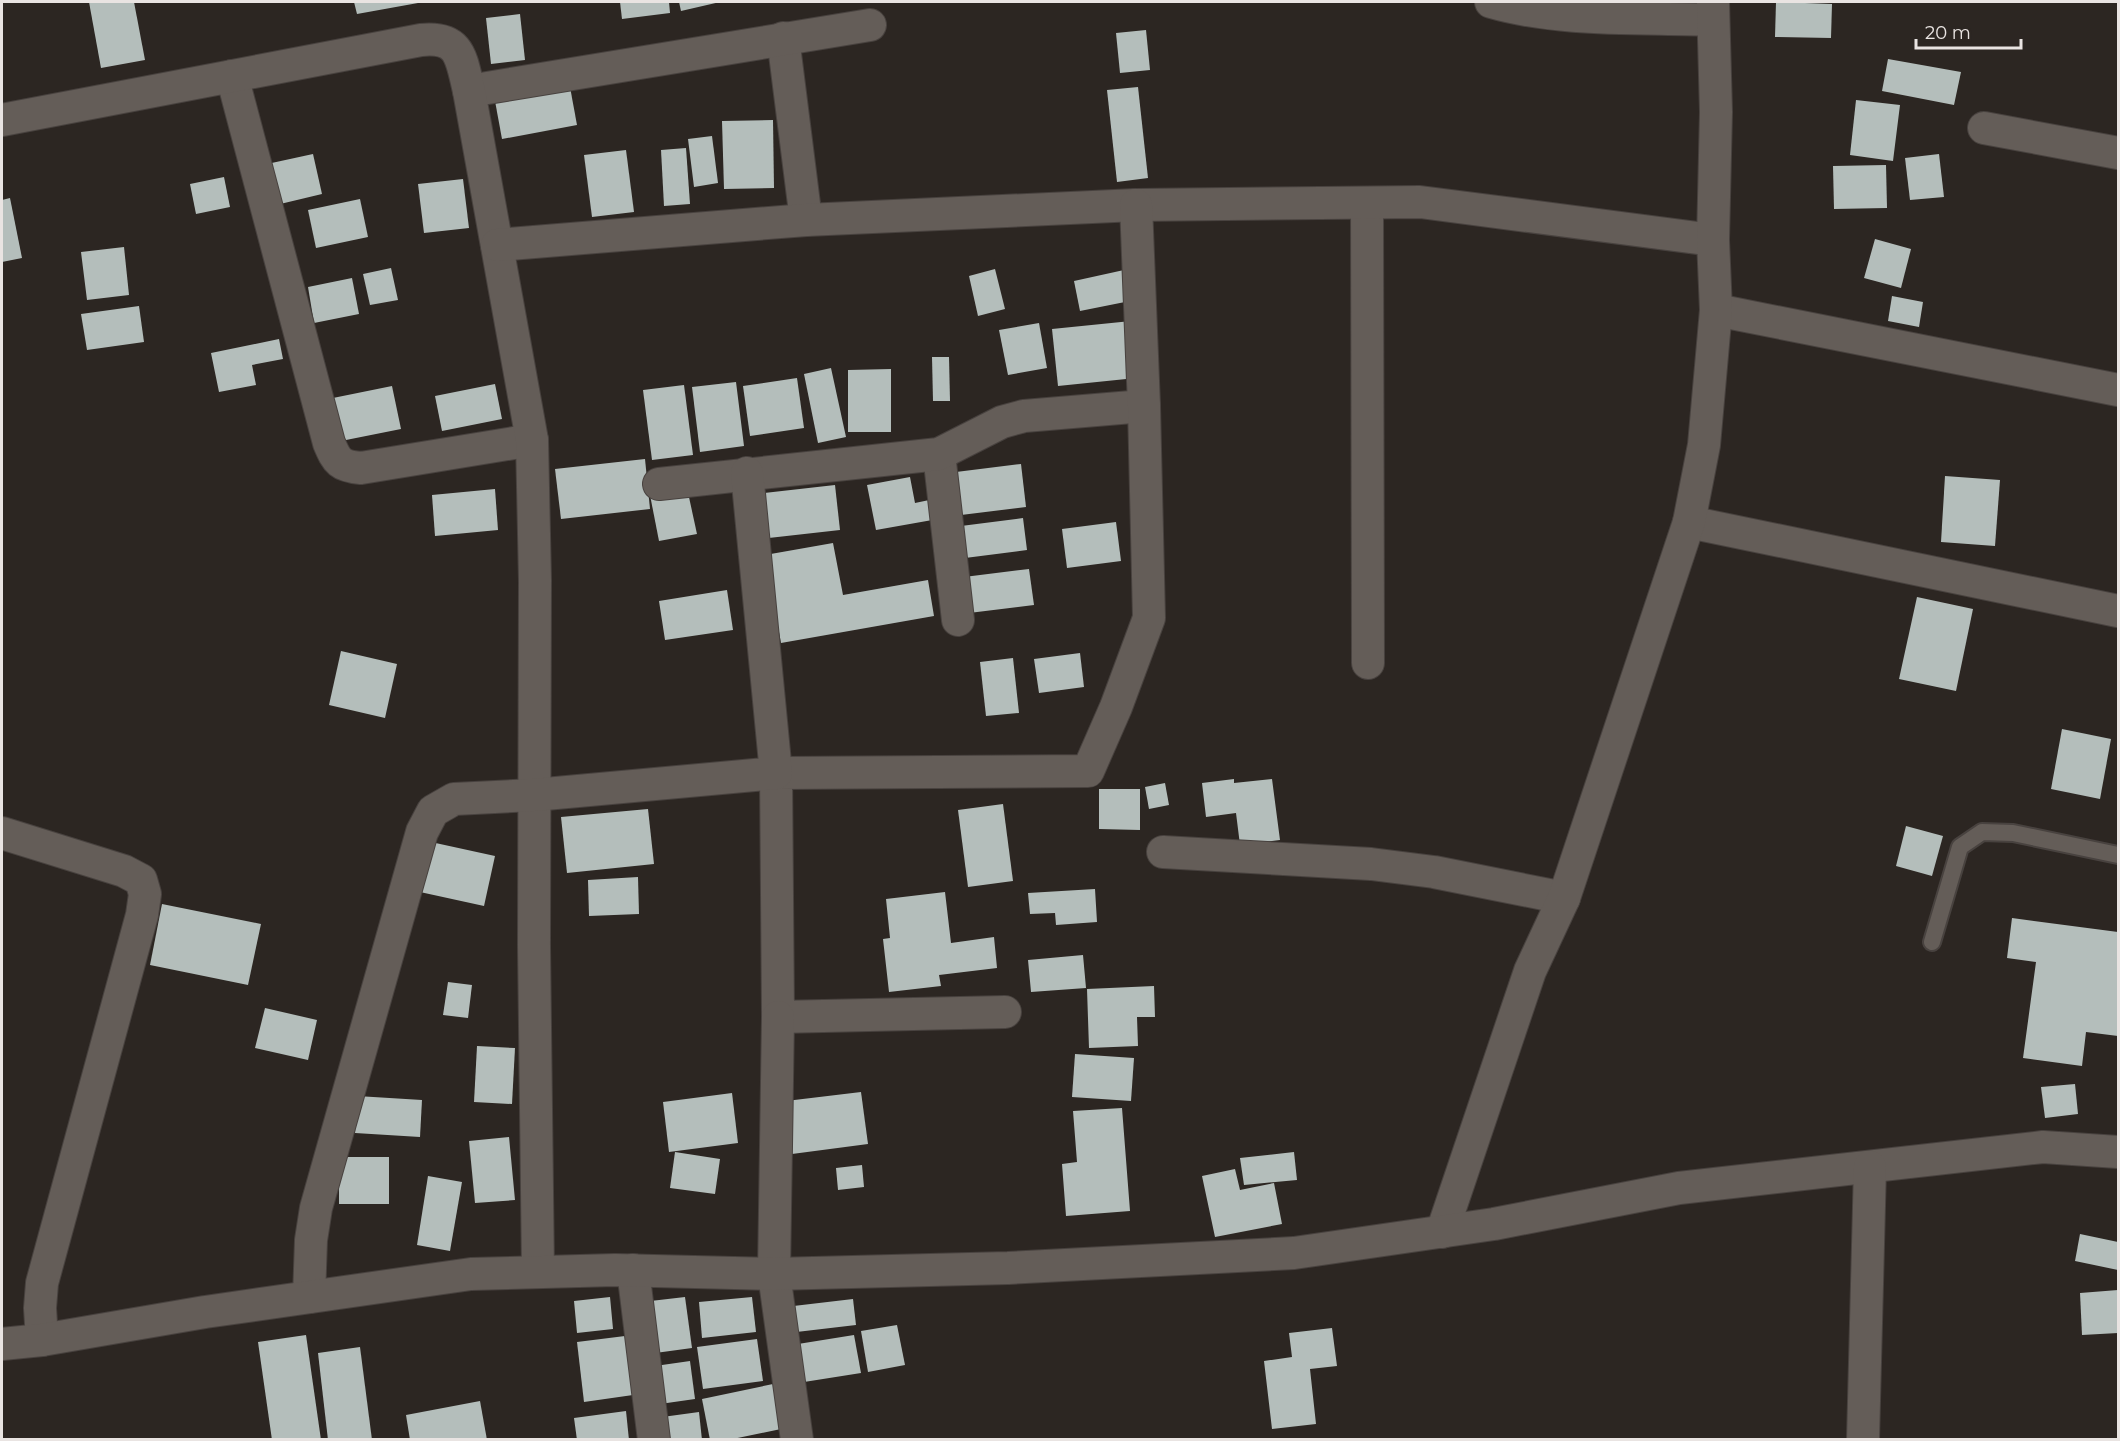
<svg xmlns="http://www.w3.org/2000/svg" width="2120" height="1441" viewBox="0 0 2120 1441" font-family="Montserrat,sans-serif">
<rect width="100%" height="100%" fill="#2c2622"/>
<g fill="#b4bebb">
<path d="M 89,2 L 134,2 L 145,60 L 101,68 Z"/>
<path d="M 354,2 L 418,2 L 418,3 L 357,14 Z"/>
<path d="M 620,2 L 669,2 L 670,13 L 622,19 Z"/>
<path d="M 679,2 L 720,2 L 681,11 Z"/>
<path d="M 1776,2 L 1832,4 L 1831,38 L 1775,37 Z"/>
<path d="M 520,14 L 525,60 L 491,64 L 486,18 Z"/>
<path d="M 1146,30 L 1150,70 L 1120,73 L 1116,33 Z"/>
<path d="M 1888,59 L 1961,72 L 1954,105 L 1882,91 Z"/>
<path d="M 570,87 L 577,125 L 502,139 L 495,101 Z"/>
<path d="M 1138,87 L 1148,178 L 1117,182 L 1107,90 Z"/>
<path d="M 1856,100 L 1900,105 L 1893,161 L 1850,155 Z"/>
<path d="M 773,120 L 774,188 L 724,189 L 722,121 Z"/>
<path d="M 712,136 L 718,183 L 694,187 L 688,139 Z"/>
<path d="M 686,148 L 690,204 L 664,206 L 661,150 Z"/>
<path d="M 626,150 L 634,212 L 592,217 L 584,155 Z"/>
<path d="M 313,154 L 322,194 L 276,205 L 267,164 Z"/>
<path d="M 1939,154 L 1944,197 L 1910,200 L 1905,158 Z"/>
<path d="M 1886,165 L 1887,208 L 1834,209 L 1833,166 Z"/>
<path d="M 224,177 L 230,207 L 196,214 L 190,184 Z"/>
<path d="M 463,179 L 469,228 L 424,233 L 418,184 Z"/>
<path d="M 10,198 L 22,258 L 2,262 L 2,200 Z"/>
<path d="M 360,199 L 368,237 L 316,248 L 308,210 Z"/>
<path d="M 1875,239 L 1911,249 L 1901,288 L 1864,278 Z"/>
<path d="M 124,247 L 129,295 L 87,300 L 81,252 Z"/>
<path d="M 391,268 L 398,300 L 370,305 L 363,274 Z"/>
<path d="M 995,269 L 1005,309 L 978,316 L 969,276 Z"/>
<path d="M 1124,270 L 1130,301 L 1080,311 L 1074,281 Z"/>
<path d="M 352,278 L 359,314 L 314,323 L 308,287 Z"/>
<path d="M 1892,296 L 1923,302 L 1919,327 L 1888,321 Z"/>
<path d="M 139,306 L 144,342 L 87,350 L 81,314 Z"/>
<path d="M 1131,321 L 1136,378 L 1058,386 L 1052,329 Z"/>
<path d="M 1039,323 L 1047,368 L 1008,375 L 999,330 Z"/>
<path d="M 279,339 L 283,359 L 252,365 L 256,385 L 219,392 L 211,353 Z"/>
<path d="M 932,357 L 949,357 L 950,401 L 933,401 Z"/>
<path d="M 831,368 L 846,437 L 818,443 L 804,374 Z"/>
<path d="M 891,369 L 891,432 L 848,432 L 848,370 Z"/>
<path d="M 797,378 L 804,428 L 750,436 L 743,386 Z"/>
<path d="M 736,382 L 744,446 L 700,452 L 692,387 Z"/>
<path d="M 495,384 L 502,419 L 442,431 L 435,396 Z"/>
<path d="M 684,385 L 693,455 L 652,460 L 643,390 Z"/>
<path d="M 392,386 L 401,429 L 336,442 L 328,399 Z"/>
<path d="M 645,459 L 650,509 L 561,519 L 555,469 Z"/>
<path d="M 1021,464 L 1026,507 L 961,515 L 956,472 Z"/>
<path d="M 1945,476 L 2000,480 L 1995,546 L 1941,542 Z"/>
<path d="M 910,477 L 915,503 L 934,499 L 938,519 L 876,530 L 867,485 Z"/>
<path d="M 835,485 L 840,530 L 760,539 L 755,494 Z"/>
<path d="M 687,488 L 697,534 L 659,541 L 650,495 Z"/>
<path d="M 495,489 L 498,530 L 435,536 L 432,495 Z"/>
<path d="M 1023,518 L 1027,550 L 965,558 L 961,526 Z"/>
<path d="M 1116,522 L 1121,561 L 1067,568 L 1062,529 Z"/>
<path d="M 833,543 L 843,595 L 928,580 L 934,616 L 781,643 L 765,555 Z"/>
<path d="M 1029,569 L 1034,605 L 969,613 L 964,577 Z"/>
<path d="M 727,590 L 733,630 L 665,640 L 659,601 Z"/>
<path d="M 1917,597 L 1973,609 L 1956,691 L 1899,679 Z"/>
<path d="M 341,651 L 397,664 L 385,718 L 329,705 Z"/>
<path d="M 1080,653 L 1084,687 L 1039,693 L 1034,659 Z"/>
<path d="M 1013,658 L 1019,713 L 986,716 L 980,662 Z"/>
<path d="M 2062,729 L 2111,739 L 2100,799 L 2051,789 Z"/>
<path d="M 1234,779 L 1234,783 L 1272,779 L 1280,840 L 1240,845 L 1236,813 L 1206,817 L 1202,783 Z"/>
<path d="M 1165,783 L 1169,805 L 1149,809 L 1145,787 Z"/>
<path d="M 1099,789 L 1140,789 L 1140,830 L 1099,829 Z"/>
<path d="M 1003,804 L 1013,881 L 968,887 L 958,810 Z"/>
<path d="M 648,809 L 654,864 L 567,873 L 561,817 Z"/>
<path d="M 1906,826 L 1943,836 L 1932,876 L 1896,866 Z"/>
<path d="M 431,842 L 495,856 L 484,906 L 420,892 Z"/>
<path d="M 638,877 L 639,914 L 589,916 L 588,880 Z"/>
<path d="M 1095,889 L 1097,922 L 1056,925 L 1055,913 L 1030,914 L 1028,893 Z"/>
<path d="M 945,892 L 951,943 L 994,937 L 997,968 L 939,975 L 941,986 L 889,992 L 883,939 L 890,938 L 886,899 Z"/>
<path d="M 162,904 L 261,924 L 248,985 L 150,965 Z"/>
<path d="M 2012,918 L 2118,932 L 2118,1036 L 2086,1032 L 2082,1066 L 2023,1058 L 2036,962 L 2007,958 Z"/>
<path d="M 1083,955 L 1086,988 L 1031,992 L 1028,960 Z"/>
<path d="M 448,982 L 472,985 L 468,1018 L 443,1015 Z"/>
<path d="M 1154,986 L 1155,1017 L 1137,1017 L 1138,1046 L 1089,1048 L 1087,989 Z"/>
<path d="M 265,1008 L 317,1020 L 308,1060 L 255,1048 Z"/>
<path d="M 477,1046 L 515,1048 L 512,1104 L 474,1102 Z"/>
<path d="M 1075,1054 L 1134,1058 L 1131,1101 L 1072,1097 Z"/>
<path d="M 2075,1084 L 2078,1114 L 2045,1118 L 2041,1087 Z"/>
<path d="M 861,1092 L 868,1144 L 792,1154 L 786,1101 Z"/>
<path d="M 732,1093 L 738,1143 L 669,1152 L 663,1102 Z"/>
<path d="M 357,1096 L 422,1100 L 420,1137 L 355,1133 Z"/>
<path d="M 1122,1108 L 1130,1211 L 1066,1216 L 1062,1164 L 1077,1162 L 1073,1111 Z"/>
<path d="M 509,1137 L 515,1200 L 475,1203 L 469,1141 Z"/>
<path d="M 675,1152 L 720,1159 L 715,1194 L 670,1188 Z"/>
<path d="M 1294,1152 L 1297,1180 L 1244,1185 L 1240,1158 Z"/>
<rect x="339" y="1157" width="50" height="47"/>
<path d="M 862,1165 L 864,1187 L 838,1190 L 836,1168 Z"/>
<path d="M 1235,1169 L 1240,1190 L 1274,1183 L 1282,1224 L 1215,1237 L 1202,1176 Z"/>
<path d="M 428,1176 L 462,1182 L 450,1251 L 417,1245 Z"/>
<path d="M 2080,1234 L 2118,1242 L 2118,1270 L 2075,1261 Z"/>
<path d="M 2118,1290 L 2118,1333 L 2082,1335 L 2080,1293 Z"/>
<path d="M 610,1297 L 613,1329 L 577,1333 L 574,1301 Z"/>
<path d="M 685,1297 L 692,1348 L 648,1354 L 642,1302 Z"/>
<path d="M 752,1297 L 756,1332 L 702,1338 L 699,1302 Z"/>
<path d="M 853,1299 L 856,1325 L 788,1333 L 785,1307 Z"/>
<path d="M 897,1325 L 905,1365 L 868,1372 L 861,1331 Z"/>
<path d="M 1332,1328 L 1337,1366 L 1310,1369 L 1316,1424 L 1272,1429 L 1264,1361 L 1292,1357 L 1289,1333 Z"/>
<path d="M 306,1335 L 321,1440 L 272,1440 L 258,1342 Z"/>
<path d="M 854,1335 L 861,1373 L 804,1382 L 798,1344 Z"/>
<path d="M 625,1336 L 633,1395 L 584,1402 L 577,1342 Z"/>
<path d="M 757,1339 L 763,1381 L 703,1389 L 697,1347 Z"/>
<path d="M 360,1347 L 372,1440 L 328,1440 L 318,1353 Z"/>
<path d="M 690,1361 L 695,1399 L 653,1405 L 648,1367 Z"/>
<path d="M 773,1384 L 781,1429 L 728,1440 L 710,1440 L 702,1399 Z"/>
<path d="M 480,1401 L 487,1440 L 410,1440 L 406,1415 Z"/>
<path d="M 626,1411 L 629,1440 L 577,1440 L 574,1418 Z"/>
<path d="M 699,1412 L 702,1440 L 658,1440 L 655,1418 Z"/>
</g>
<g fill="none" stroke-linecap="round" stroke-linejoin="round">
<defs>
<path id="lane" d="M 1932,942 L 1960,847 L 1982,832 L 2013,833 L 2118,855"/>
<g id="street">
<path d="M 1491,2 C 1560,22 1642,17 1713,20"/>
<path d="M 783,38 L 806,220"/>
<path d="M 232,76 L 329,443 C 337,462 340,466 361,468 L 532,440"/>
<path d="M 469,91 L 870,25"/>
<path d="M 2,120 L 421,40 C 461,36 461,58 469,91 L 532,440 L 535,581 L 534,945 L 538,1272"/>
<path d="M 1984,128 L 2118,153"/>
<path d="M 1367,203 L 1368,663"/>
<path d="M 497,245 L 806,220 L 1136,205 L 1420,202 L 1713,240"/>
<path d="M 1716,310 L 2118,390"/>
<path d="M 939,454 L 958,620"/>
<path d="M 659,484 L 939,454 L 1002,422 L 1024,416 L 1144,406"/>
<path d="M 1689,522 L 2118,611"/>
<path d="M 2,833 L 124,871 L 141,880 L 145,894 L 142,915 L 42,1283 L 40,1308 L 42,1340"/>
<path d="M 1163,852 L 1371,864 L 1434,872 L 1564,898"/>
<path d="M 1005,1012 L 778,1017 L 776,773 L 1088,771 L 1116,707 L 1149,618 L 1144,406 L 1136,205"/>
<path d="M 778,1017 L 774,1274 L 797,1440"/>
<path d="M 1442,1232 L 1530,971 L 1564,898 L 1689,522 L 1704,445 L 1716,310 L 1713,240 L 1716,112 L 1713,2"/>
<path d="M 633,1270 L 654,1440"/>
<path d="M 309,1297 L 311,1240 L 316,1208 L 422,832 L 433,811 L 454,799 L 534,795 L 776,773 L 747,473"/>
<path d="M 2,1344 L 42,1340 L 205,1312 L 471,1274 L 615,1270 L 774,1274 L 1008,1268 L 1294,1253 L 1494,1224 L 1679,1188 L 2043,1147 L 2118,1152"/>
<path d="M 1863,1440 L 1870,1167"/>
</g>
</defs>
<use href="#lane" stroke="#48423f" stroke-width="20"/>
<use href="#street" stroke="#48423f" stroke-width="34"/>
<use href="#lane" stroke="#645d58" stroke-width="16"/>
<use href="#street" stroke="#645d58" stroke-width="32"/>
</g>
<rect width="2120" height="1441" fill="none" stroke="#e9e4e2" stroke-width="6"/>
<path d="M1916 39v9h105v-9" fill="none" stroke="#e9e4e2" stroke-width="3"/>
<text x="1925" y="39" font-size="18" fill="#e9e4e2" stroke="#2c2622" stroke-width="4.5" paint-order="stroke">20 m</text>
</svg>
